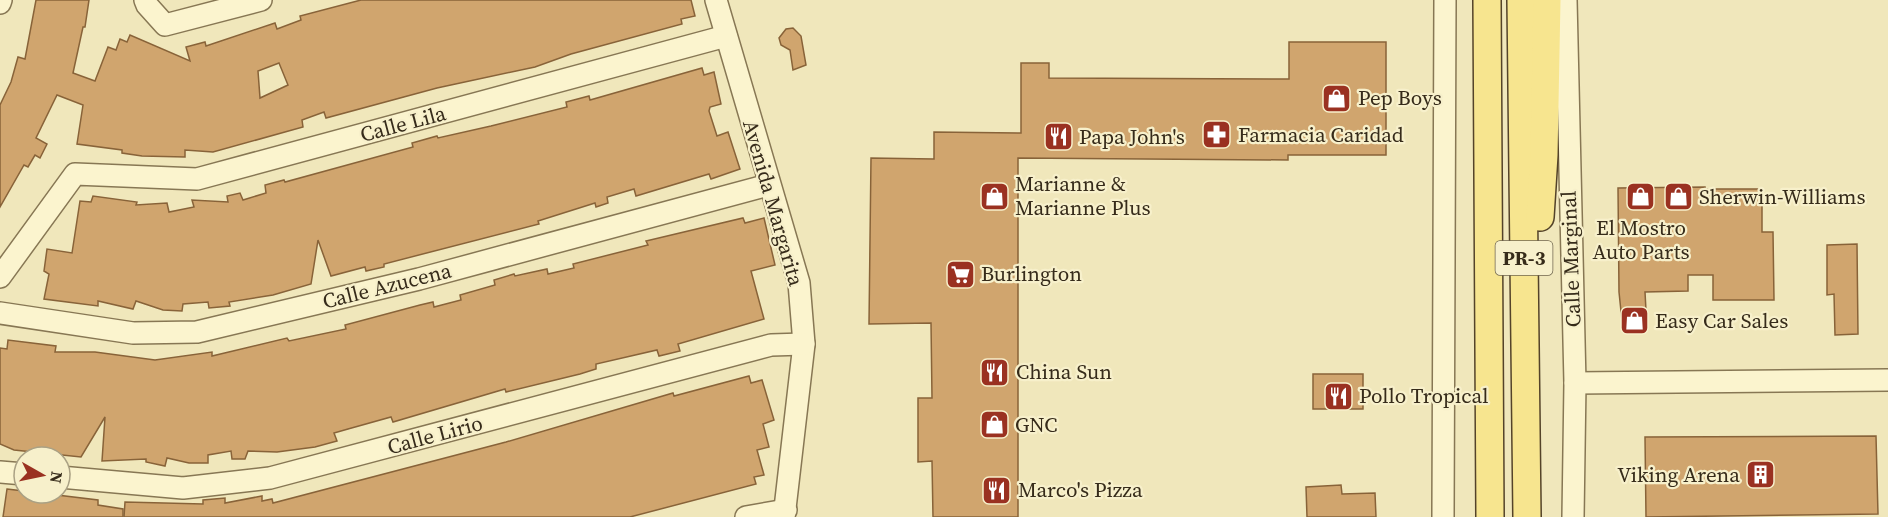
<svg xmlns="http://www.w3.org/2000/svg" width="1888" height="517" viewBox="0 0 1888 517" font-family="'Source Serif 4',serif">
<rect width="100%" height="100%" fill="#f0e7bb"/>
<g fill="#d0a56e" stroke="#886339" stroke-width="1.5" fill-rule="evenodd">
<path d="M 36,0 L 89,0 L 85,27 L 83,27 L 73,73 L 95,81 L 108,47 L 116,50 L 120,39 L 127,42 L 130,35 L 190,61 L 186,47 L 205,42 L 206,46 L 275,23 L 277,29 L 301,20 L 300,16 L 361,0 L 691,0 L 695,16 L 681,19 L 682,24 L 571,54 L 535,67 L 437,88 L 326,118 L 324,112 L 302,120 L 303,127 L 213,152 L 185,150 L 185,157 L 142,156 L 122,153 L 122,150 L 77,144 L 83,105 L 57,95 L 36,138 L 47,144 L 40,158 L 35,155 L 28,167 L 24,165 L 0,207 L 0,105 L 11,82 L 18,57 L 25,59 ZM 279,63 L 288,85 L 260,98 L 258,71 Z"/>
<path d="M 793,28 L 801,36 L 806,65 L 793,70 L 790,50 L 781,45 L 779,38 L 786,29 Z"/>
<path d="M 1289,42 L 1386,42 L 1386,155 L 1288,155 L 1288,160 L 1018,158 L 1018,517 L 933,517 L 932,461 L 918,462 L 918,398 L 932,398 L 931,323 L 869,324 L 871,158 L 934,159 L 934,132 L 1021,133 L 1021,63 L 1049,63 L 1049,78 L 1289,79 Z"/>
<path d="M 702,68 L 704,75 L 714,72 L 721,104 L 710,107 L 709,111 L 717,136 L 728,132 L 740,169 L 711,179 L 709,174 L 636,196 L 634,189 L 607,197 L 608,203 L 596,207 L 595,203 L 538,221 L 539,224 L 384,264 L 384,267 L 366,271 L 365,267 L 331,276 L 318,240 L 311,284 L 273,295 L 229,302 L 230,306 L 209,308 L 208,302 L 183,304 L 182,311 L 163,310 L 136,301 L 133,309 L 98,301 L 98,306 L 44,299 L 49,274 L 44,271 L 47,249 L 72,253 L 80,201 L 91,202 L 93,196 L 137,202 L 136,205 L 167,203 L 169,212 L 194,207 L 192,200 L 228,202 L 227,196 L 240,193 L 243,200 L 266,193 L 265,185 L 284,180 L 285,182 L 413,147 L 412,143 L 437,136 L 438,138 L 491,126 L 567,107 L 566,102 L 589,96 L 590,100 Z"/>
<path d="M 1705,187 L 1705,189 L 1762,189 L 1762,232 L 1773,232 L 1774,300 L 1713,300 L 1713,275 L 1688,275 L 1688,291 L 1645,292 L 1647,329 L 1623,331 L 1619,292 L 1618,188 Z"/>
<path d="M 743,218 L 745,223 L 764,218 L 775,265 L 751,271 L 764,319 L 678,344 L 680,351 L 659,356 L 657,350 L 596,364 L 596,369 L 580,374 L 506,392 L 505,389 L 393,422 L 391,417 L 348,429 L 334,433 L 337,441 L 315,447 L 277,452 L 248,451 L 245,459 L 232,459 L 231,451 L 208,455 L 208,463 L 189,463 L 167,458 L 165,466 L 146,462 L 146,459 L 102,461 L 105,417 L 81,457 L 14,450 L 0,444 L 0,348 L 7,349 L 8,340 L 56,346 L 55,352 L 95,352 L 155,360 L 212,352 L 212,356 L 287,338 L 289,341 L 346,329 L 345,325 L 420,305 L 433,302 L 434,307 L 461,300 L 460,295 L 495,285 L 494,280 L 514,274 L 515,276 L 547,269 L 548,274 L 574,268 L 573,264 L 648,245 L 646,241 Z"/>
<path d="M 1857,244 L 1858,334 L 1835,335 L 1834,294 L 1827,295 L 1827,245 Z"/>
<rect x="1313" y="374" width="50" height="35"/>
<path d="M 749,376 L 751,383 L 762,380 L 774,420 L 763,424 L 769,447 L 757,450 L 764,475 L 754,477 L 756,484 L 630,517 L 124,517 L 125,502 L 203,504 L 203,500 L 225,498 L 225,503 L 262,496 L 262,501 L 272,499 L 273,503 L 506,442 L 673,393 L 674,396 Z"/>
<path d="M 1876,436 L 1878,514 L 1646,517 L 1645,437 Z"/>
<path d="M 1341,485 L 1342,494 L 1375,493 L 1376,517 L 1307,517 L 1306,487 Z"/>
<path d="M 7,489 L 98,500 L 98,505 L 123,509 L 123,517 L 3,517 Z"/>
</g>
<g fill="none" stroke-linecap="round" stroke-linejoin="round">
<defs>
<g id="minor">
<path d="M 145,0 L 147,5 L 165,25 L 261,0"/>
<path d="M 716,0 L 799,283 L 804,344 L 784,517"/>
<path d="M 1566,0 L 1575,383 L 1573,517"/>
<path d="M 0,3 L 1,0"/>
<path d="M 0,277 L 75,174 L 197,179 L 726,36"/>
<path d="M 0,313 L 133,333 L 197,332 L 419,279 L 768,185"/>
<path d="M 1575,383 L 1888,380"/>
<path d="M 0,472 L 24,474"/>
<path d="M 60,477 L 183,488 L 270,478 L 771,345 L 804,344"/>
<path d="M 746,517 L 786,510"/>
<path d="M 1443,517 L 1445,0"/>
</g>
<g id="major">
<path d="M 1487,0 L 1490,517"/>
<path d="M 1521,0 L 1527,517"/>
<path d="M 1540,217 L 1544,155 L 1547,0"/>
</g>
</defs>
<use href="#minor" stroke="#877754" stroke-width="24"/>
<use href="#major" stroke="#544329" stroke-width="30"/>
<use href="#minor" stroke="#fbf4ce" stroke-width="21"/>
<use href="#major" stroke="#f7e58f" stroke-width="27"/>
</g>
<defs>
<symbol id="shop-square" viewBox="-11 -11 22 22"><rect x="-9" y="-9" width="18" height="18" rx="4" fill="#9a3121" stroke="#f7f0cb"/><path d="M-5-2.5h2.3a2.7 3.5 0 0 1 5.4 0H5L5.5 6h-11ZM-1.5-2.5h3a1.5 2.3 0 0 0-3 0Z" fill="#fff"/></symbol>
<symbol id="pharmacy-square" viewBox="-11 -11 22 22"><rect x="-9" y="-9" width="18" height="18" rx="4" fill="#9a3121" stroke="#f7f0cb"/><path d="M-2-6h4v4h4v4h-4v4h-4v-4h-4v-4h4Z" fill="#fff"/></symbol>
<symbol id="restaurant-square" viewBox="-11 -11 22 22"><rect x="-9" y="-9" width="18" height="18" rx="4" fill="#9a3121" stroke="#f7f0cb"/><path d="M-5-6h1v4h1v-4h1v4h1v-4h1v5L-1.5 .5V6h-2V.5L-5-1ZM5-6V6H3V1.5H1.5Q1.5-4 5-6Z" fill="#fff"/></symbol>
<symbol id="supermarket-square" viewBox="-11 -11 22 22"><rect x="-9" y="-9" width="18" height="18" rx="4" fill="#9a3121" stroke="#f7f0cb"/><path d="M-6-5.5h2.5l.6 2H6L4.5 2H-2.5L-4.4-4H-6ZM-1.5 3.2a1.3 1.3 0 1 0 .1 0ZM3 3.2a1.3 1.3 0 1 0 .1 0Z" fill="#fff"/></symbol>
<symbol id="building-square" viewBox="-11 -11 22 22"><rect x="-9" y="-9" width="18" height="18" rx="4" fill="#9a3121" stroke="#f7f0cb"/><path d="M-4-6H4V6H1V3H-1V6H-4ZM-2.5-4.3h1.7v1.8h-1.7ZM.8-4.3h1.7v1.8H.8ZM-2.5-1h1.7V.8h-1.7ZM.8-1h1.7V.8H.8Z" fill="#fff"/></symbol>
</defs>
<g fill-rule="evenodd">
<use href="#shop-square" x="1320" y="82" width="33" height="33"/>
<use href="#pharmacy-square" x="1200" y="118" width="33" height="33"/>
<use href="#restaurant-square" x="1042" y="120" width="33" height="33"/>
<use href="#shop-square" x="978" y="180" width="33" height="33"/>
<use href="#shop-square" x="1624" y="180" width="33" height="33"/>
<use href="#shop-square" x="1662" y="180" width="33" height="33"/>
<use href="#supermarket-square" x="944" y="258" width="33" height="33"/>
<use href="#shop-square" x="1618" y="304" width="33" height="33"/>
<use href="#restaurant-square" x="978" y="356" width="33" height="33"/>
<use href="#restaurant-square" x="1322" y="380" width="33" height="33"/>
<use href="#shop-square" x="978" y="408" width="33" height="33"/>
<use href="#building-square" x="1744" y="458" width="33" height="33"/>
<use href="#restaurant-square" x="980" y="474" width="33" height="33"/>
</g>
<g text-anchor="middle" stroke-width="4.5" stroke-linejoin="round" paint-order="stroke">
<rect fill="#f7f0cb" stroke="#70664f" stroke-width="1.5" x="1495.5" y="241" width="57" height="34" rx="4.5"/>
<g font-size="20" font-weight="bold" fill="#362b1a">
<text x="1524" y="265">PR-3</text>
</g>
<g font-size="21" fill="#362b1a" stroke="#f7f0cb" text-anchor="start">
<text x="1358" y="105">Pep Boys</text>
<text x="1238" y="142">Farmacia Caridad</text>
<text x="1079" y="144">Papa John's</text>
<text x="1015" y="191">Marianne &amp;<tspan x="1015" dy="24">Marianne Plus</tspan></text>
<text x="1699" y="204">Sherwin-Williams</text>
<text x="1641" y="235" text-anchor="middle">El Mostro<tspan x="1641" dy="24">Auto Parts</tspan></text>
<text x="981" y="281">Burlington</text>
<text x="1655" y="328">Easy Car Sales</text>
<text x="1016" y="379">China Sun</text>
<text x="1359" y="403">Pollo Tropical</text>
<text x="1015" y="432">GNC</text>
<text x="1740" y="482" text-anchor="end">Viking Arena</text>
<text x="1018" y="497">Marco's Pizza</text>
</g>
<g font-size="21" fill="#362b1a" stroke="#f7f0cb">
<text transform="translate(403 124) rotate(-15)" y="7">Calle Lila</text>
<text transform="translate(773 203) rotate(74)" y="7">Avenida Margarita</text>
<text transform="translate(1571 259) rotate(-92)" y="7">Calle Marginal</text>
<text transform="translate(387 286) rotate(-14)" y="7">Calle Azucena</text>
<text transform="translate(435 435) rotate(-15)" y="7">Calle Lirio</text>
</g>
</g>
<g transform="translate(42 475) rotate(99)"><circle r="28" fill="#f7f0cb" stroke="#aaa184" stroke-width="1.5"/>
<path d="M0-4.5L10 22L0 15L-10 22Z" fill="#9a3121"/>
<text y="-9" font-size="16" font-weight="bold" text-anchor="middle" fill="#362b1a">N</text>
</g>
</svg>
